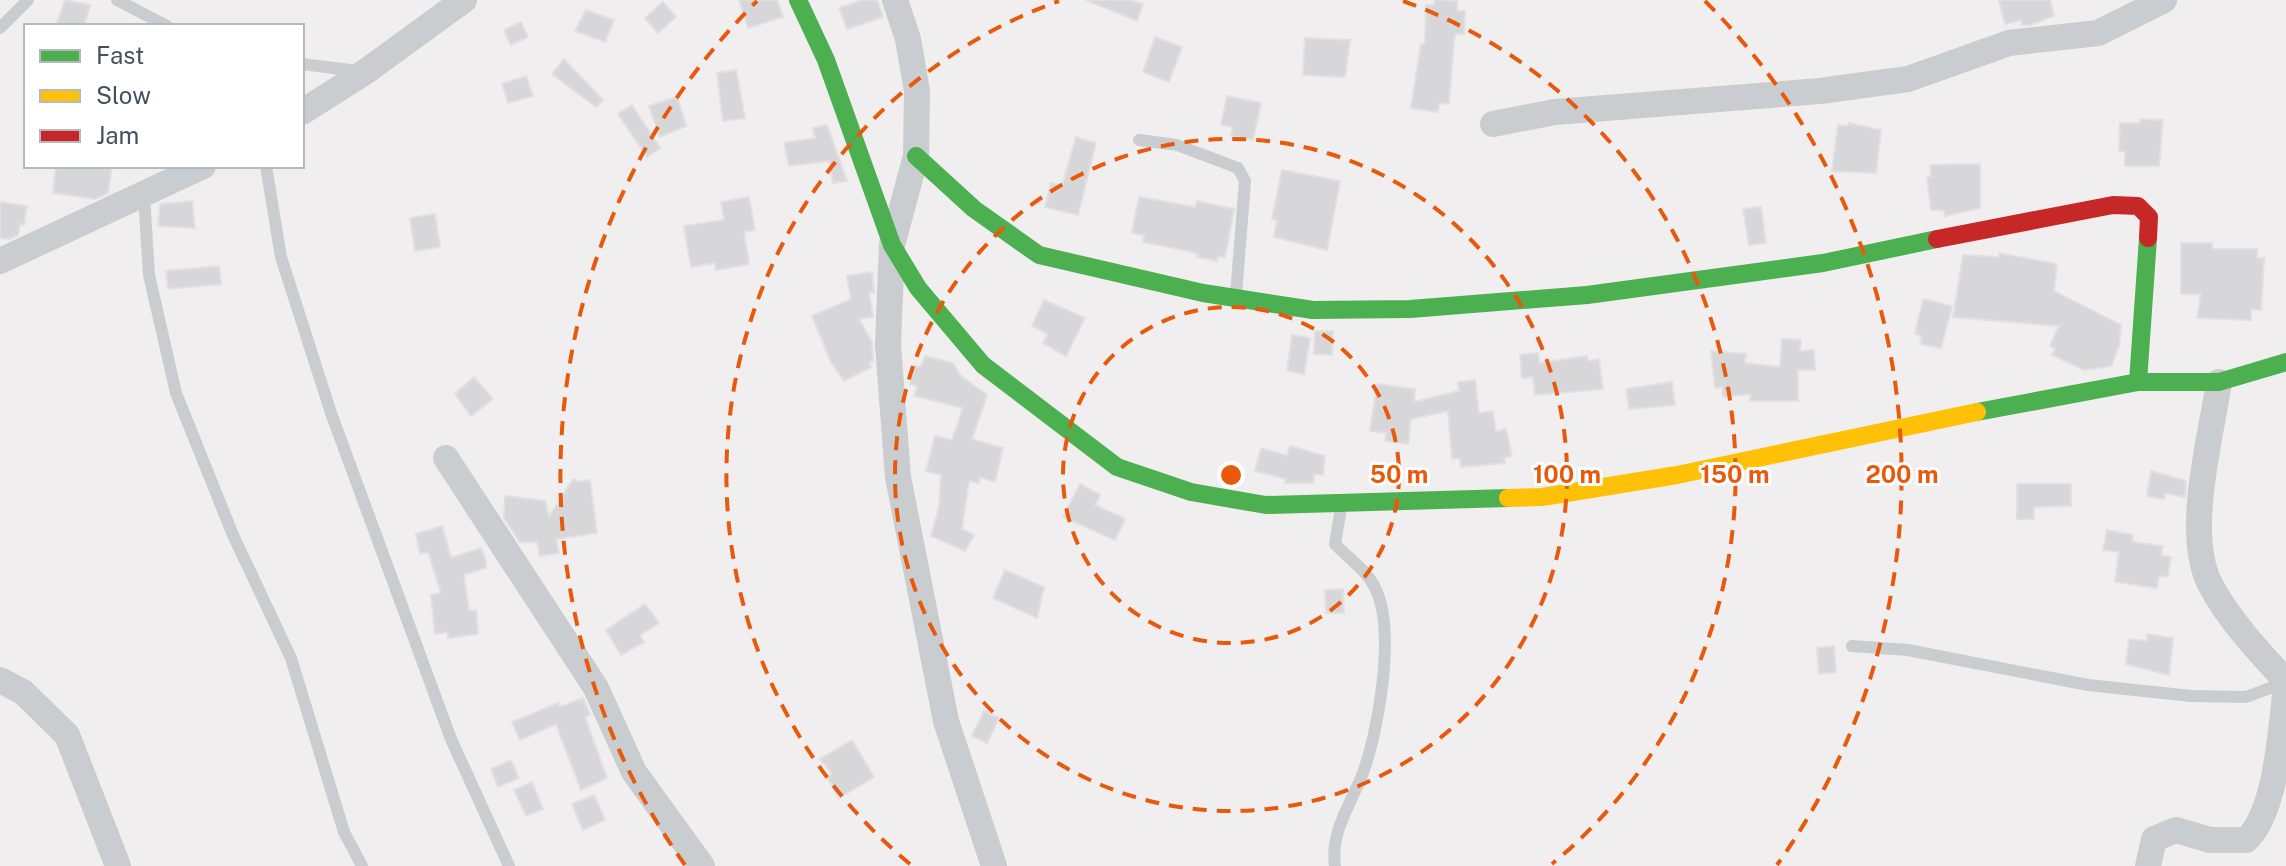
<svg xmlns="http://www.w3.org/2000/svg" width="2286" height="866" viewBox="0 0 2286 866" font-family="'Public Sans',sans-serif">
<rect width="100%" height="100%" fill="#f0eeee"/>
<g fill="#d7d6d9" stroke="#e1e0e1" stroke-width="2">
<path d="M 65,0 L 90,5 L 84,26 L 56,26 Z"/>
<path d="M 739,0 L 777,0 L 783,17 L 748,28 Z"/>
<path d="M 862,0 L 877,0 L 883,17 L 847,29 L 839,8 Z"/>
<path d="M 1086,0 L 1131,0 L 1143,4 L 1137,21 Z"/>
<path d="M 1435,0 L 1457,1 L 1457,11 L 1465,11 L 1464,34 L 1456,34 L 1454,40 L 1449,104 L 1439,103 L 1438,112 L 1411,108 L 1421,44 L 1425,44 L 1426,5 L 1434,5 Z"/>
<path d="M 1999,0 L 2050,0 L 2054,16 L 2030,25 L 2022,25 L 2021,20 L 2005,24 Z"/>
<path d="M 663,2 L 676,17 L 658,33 L 645,18 Z"/>
<path d="M 586,10 L 614,20 L 605,42 L 575,31 Z"/>
<path d="M 521,22 L 528,37 L 511,45 L 504,30 Z"/>
<path d="M 1155,37 L 1182,47 L 1169,82 L 1143,72 Z"/>
<path d="M 1305,38 L 1350,40 L 1345,77 L 1303,75 Z"/>
<path d="M 564,59 L 603,100 L 596,107 L 552,74 Z"/>
<path d="M 736,70 L 745,118 L 723,121 L 717,73 Z"/>
<path d="M 526,76 L 533,96 L 508,103 L 502,84 Z"/>
<path d="M 1227,96 L 1261,103 L 1253,140 L 1231,136 L 1233,127 L 1221,125 Z"/>
<path d="M 677,97 L 686,126 L 660,137 L 649,106 Z"/>
<path d="M 632,105 L 660,148 L 647,157 L 618,114 Z"/>
<path d="M 2140,119 L 2163,120 L 2159,166 L 2125,166 L 2125,151 L 2119,151 L 2120,123 L 2140,123 Z"/>
<path d="M 1849,123 L 1881,130 L 1876,173 L 1832,171 L 1838,125 L 1848,126 Z"/>
<path d="M 827,125 L 847,181 L 833,183 L 829,161 L 789,166 L 784,143 L 815,138 L 813,128 Z"/>
<path d="M 1076,137 L 1096,143 L 1078,215 L 1045,207 L 1051,183 L 1062,186 Z"/>
<path d="M 1980,164 L 1980,208 L 1945,216 L 1944,210 L 1931,210 L 1927,177 L 1931,177 L 1930,165 Z"/>
<path d="M 56,166 L 112,166 L 108,193 L 95,199 L 53,193 Z"/>
<path d="M 1282,170 L 1340,181 L 1327,250 L 1274,237 L 1277,220 L 1272,219 Z"/>
<path d="M 749,197 L 755,230 L 744,232 L 749,264 L 716,270 L 715,263 L 691,267 L 684,226 L 724,220 L 721,202 Z"/>
<path d="M 1139,197 L 1195,207 L 1197,201 L 1234,209 L 1225,257 L 1218,256 L 1217,261 L 1197,257 L 1198,254 L 1188,251 L 1143,242 L 1144,235 L 1132,233 Z"/>
<path d="M 192,201 L 195,228 L 158,226 L 160,204 Z"/>
<path d="M 0,202 L 27,206 L 24,225 L 20,224 L 18,235 L 9,239 L 0,238 Z"/>
<path d="M 1761,207 L 1766,243 L 1749,245 L 1743,209 Z"/>
<path d="M 435,214 L 440,247 L 415,251 L 410,218 Z"/>
<path d="M 2181,243 L 2212,243 L 2212,249 L 2257,249 L 2257,258 L 2264,258 L 2261,310 L 2251,309 L 2251,320 L 2197,318 L 2201,294 L 2181,294 Z"/>
<path d="M 1999,253 L 2057,264 L 2054,291 L 2121,325 L 2119,346 L 2111,366 L 2084,370 L 2052,355 L 2055,348 L 2050,346 L 2059,326 L 1953,317 L 1963,255 L 1999,257 Z"/>
<path d="M 219,266 L 221,284 L 168,289 L 166,271 Z"/>
<path d="M 872,272 L 874,292 L 869,293 L 873,317 L 859,319 L 872,342 L 873,361 L 869,363 L 871,367 L 844,381 L 831,362 L 812,316 L 851,299 L 847,276 Z"/>
<path d="M 1923,299 L 1952,306 L 1941,348 L 1920,344 L 1922,336 L 1915,334 Z"/>
<path d="M 1044,300 L 1085,318 L 1066,356 L 1043,343 L 1048,334 L 1032,326 Z"/>
<path d="M 1315,331 L 1333,331 L 1332,355 L 1314,354 Z"/>
<path d="M 1292,335 L 1310,338 L 1304,374 L 1287,371 Z"/>
<path d="M 1782,339 L 1801,340 L 1800,351 L 1814,350 L 1815,370 L 1798,370 L 1798,401 L 1750,401 L 1750,394 L 1723,397 L 1722,387 L 1715,388 L 1711,351 L 1746,354 L 1745,363 L 1780,367 Z"/>
<path d="M 1538,353 L 1539,363 L 1587,356 L 1588,361 L 1599,359 L 1603,389 L 1535,395 L 1533,377 L 1522,378 L 1520,355 Z"/>
<path d="M 925,356 L 953,363 L 960,375 L 987,395 L 972,439 L 1003,448 L 995,482 L 980,477 L 979,483 L 969,481 L 962,529 L 974,535 L 965,551 L 931,536 L 939,507 L 941,475 L 926,471 L 935,436 L 952,440 L 963,408 L 915,396 L 917,386 L 910,384 L 915,366 L 921,367 Z"/>
<path d="M 474,377 L 493,399 L 471,416 L 455,394 Z"/>
<path d="M 1475,380 L 1479,413 L 1493,411 L 1496,432 L 1506,429 L 1512,456 L 1504,458 L 1505,463 L 1461,467 L 1460,458 L 1452,459 L 1448,411 L 1411,419 L 1408,444 L 1385,441 L 1386,433 L 1370,431 L 1377,384 L 1415,389 L 1414,402 L 1459,391 L 1458,382 Z"/>
<path d="M 1672,382 L 1675,405 L 1629,409 L 1626,389 Z"/>
<path d="M 1290,446 L 1325,456 L 1323,475 L 1314,474 L 1313,483 L 1285,483 L 1286,479 L 1255,471 L 1261,448 L 1287,456 Z"/>
<path d="M 2151,471 L 2186,481 L 2185,497 L 2165,493 L 2164,499 L 2147,496 Z"/>
<path d="M 573,479 L 578,482 L 590,480 L 597,533 L 556,539 L 559,553 L 540,556 L 537,542 L 520,542 L 504,518 L 505,496 L 545,501 L 549,517 Z"/>
<path d="M 1080,484 L 1100,495 L 1095,505 L 1125,519 L 1115,540 L 1063,517 Z"/>
<path d="M 2017,484 L 2071,484 L 2071,506 L 2034,507 L 2034,519 L 2017,519 Z"/>
<path d="M 442,526 L 451,558 L 481,548 L 486,560 L 486,568 L 464,575 L 469,611 L 476,610 L 478,634 L 448,638 L 448,632 L 435,634 L 431,595 L 441,593 L 428,552 L 420,554 L 416,534 Z"/>
<path d="M 2107,530 L 2133,535 L 2132,542 L 2163,546 L 2161,555 L 2171,557 L 2168,577 L 2159,576 L 2157,588 L 2115,582 L 2119,552 L 2103,550 Z"/>
<path d="M 1005,570 L 1044,587 L 1037,618 L 993,598 Z"/>
<path d="M 1343,589 L 1344,613 L 1326,613 L 1325,590 Z"/>
<path d="M 645,604 L 659,623 L 640,635 L 644,642 L 621,655 L 606,630 Z"/>
<path d="M 2147,634 L 2173,638 L 2169,675 L 2126,664 L 2129,639 L 2147,641 Z"/>
<path d="M 1834,646 L 1836,672 L 1819,674 L 1817,648 Z"/>
<path d="M 583,698 L 590,715 L 585,717 L 607,778 L 581,790 L 556,724 L 520,740 L 512,722 L 558,703 L 560,707 Z"/>
<path d="M 984,711 L 999,718 L 987,743 L 972,736 Z"/>
<path d="M 852,740 L 874,777 L 839,798 L 827,777 L 832,774 L 820,759 Z"/>
<path d="M 511,760 L 519,778 L 498,787 L 491,769 Z"/>
<path d="M 532,782 L 543,809 L 526,816 L 514,790 Z"/>
<path d="M 594,795 L 605,820 L 583,830 L 572,804 Z"/>
</g>
<g fill="none" stroke-linecap="round" stroke-linejoin="round">
<g stroke="#cacdcf" stroke-width="12">
<path d="M 117,0 L 167,26"/>
<path d="M 0,28 L 28,0"/>
<path d="M 302,64 L 358,71"/>
<path d="M 1139,140 L 1177,145 L 1238,168 L 1245,181 L 1236,295"/>
<path d="M 266,166 L 281,257 L 331,413 L 451,739 L 509,866"/>
<path d="M 144,196 L 149,275 L 176,393 L 233,535 L 291,658 L 344,832 L 362,866"/>
<path d="M 1852,646 L 1908,650 L 2088,685 L 2191,696 L 2246,697 L 2286,682"/>
<path d="M 1335,866 C 1330,835 1349,806 1361,778 C 1378,736 1396,633 1376,590 C 1368,571 1349,559 1335,544 L 1341,508"/>
</g>
<g stroke="#cacdcf" stroke-width="26">
<path d="M 895,0 L 908,39 L 917,91 L 916,156 L 892,245 L 888,345 L 898,477 L 946,721 L 994,866"/>
<path d="M 302,112 L 365,72 L 464,0"/>
<path d="M 1493,124 L 1555,112 L 1820,91 L 1908,79 L 2009,43 L 2098,33 L 2164,0"/>
<path d="M 0,261 L 203,166"/>
<path d="M 2219,382 C 2211,437 2184,533 2210,584 C 2228,619 2259,652 2286,681"/>
<path d="M 446,458 L 596,688 L 634,772 L 702,866"/>
<path d="M 0,680 L 23,692 L 67,735 L 118,866"/>
<path d="M 2148,866 L 2154,839 L 2176,830 L 2210,840 L 2246,840 C 2277,812 2281,727 2286,686"/>
</g>
<g stroke="#4caf50" stroke-width="18">
<path d="M 798,0 L 826,60 L 892,245 L 918,288 L 983,365 L 1117,467 L 1191,492 L 1266,505 L 1508,498"/>
<path d="M 916,156 L 974,209 L 1039,255 L 1203,293 L 1313,310 L 1410,309 L 1587,295 L 1823,263 L 1937,239"/>
<path d="M 2138,382 L 2148,238"/>
<path d="M 1977,412 L 2138,382 L 2219,382 L 2286,362"/>
</g>
<path stroke="#ffc107" stroke-width="18" d="M 1508,498 L 1542,497 L 1677,475 L 1977,412"/>
<path stroke="#c62828" stroke-width="18" d="M 1937,239 L 2113,205 L 2138,206 L 2149,217 L 2148,238"/>
</g>
<g fill="none" stroke="#e8590c" stroke-width="4" stroke-dasharray="14 10">
<circle cx="1231" cy="475" r="168"/>
<circle cx="1231" cy="475" r="336"/>
<path d="M910 864A504 504 0 0 1 1059 1M1403 1A504 504 0 0 1 1552 864"/>
<path d="M685 865A671 671 0 0 1 757 1M1705 1A671 671 0 0 1 1777 865"/>
</g>
<circle cx="1231" cy="475" r="12" fill="#e8590c" stroke="#fff" stroke-width="4"/>
<g font-size="24" text-anchor="middle" font-weight="bold" fill="#e8590c" stroke="#fff" stroke-width="6" stroke-linejoin="round" paint-order="stroke">
<text x="1399" y="483">50 m</text>
<text x="1567" y="483">100 m</text>
<text x="1735" y="483">150 m</text>
<text x="1902" y="483">200 m</text>
</g>
<rect x="24" y="24" width="280" height="144" fill="#ffffff" stroke="#b4b9be" stroke-width="2"/>
<rect x="40" y="50" width="40" height="12" fill="#4caf50" stroke="#b4b9be" stroke-width="2"/>
<text x="96" y="64" font-size="24" fill="#44505d">Fast</text>
<rect x="40" y="90" width="40" height="12" fill="#ffc107" stroke="#b4b9be" stroke-width="2"/>
<text x="96" y="104" font-size="24" fill="#44505d">Slow</text>
<rect x="40" y="130" width="40" height="12" fill="#c62828" stroke="#b4b9be" stroke-width="2"/>
<text x="96" y="144" font-size="24" fill="#44505d">Jam</text>
</svg>
